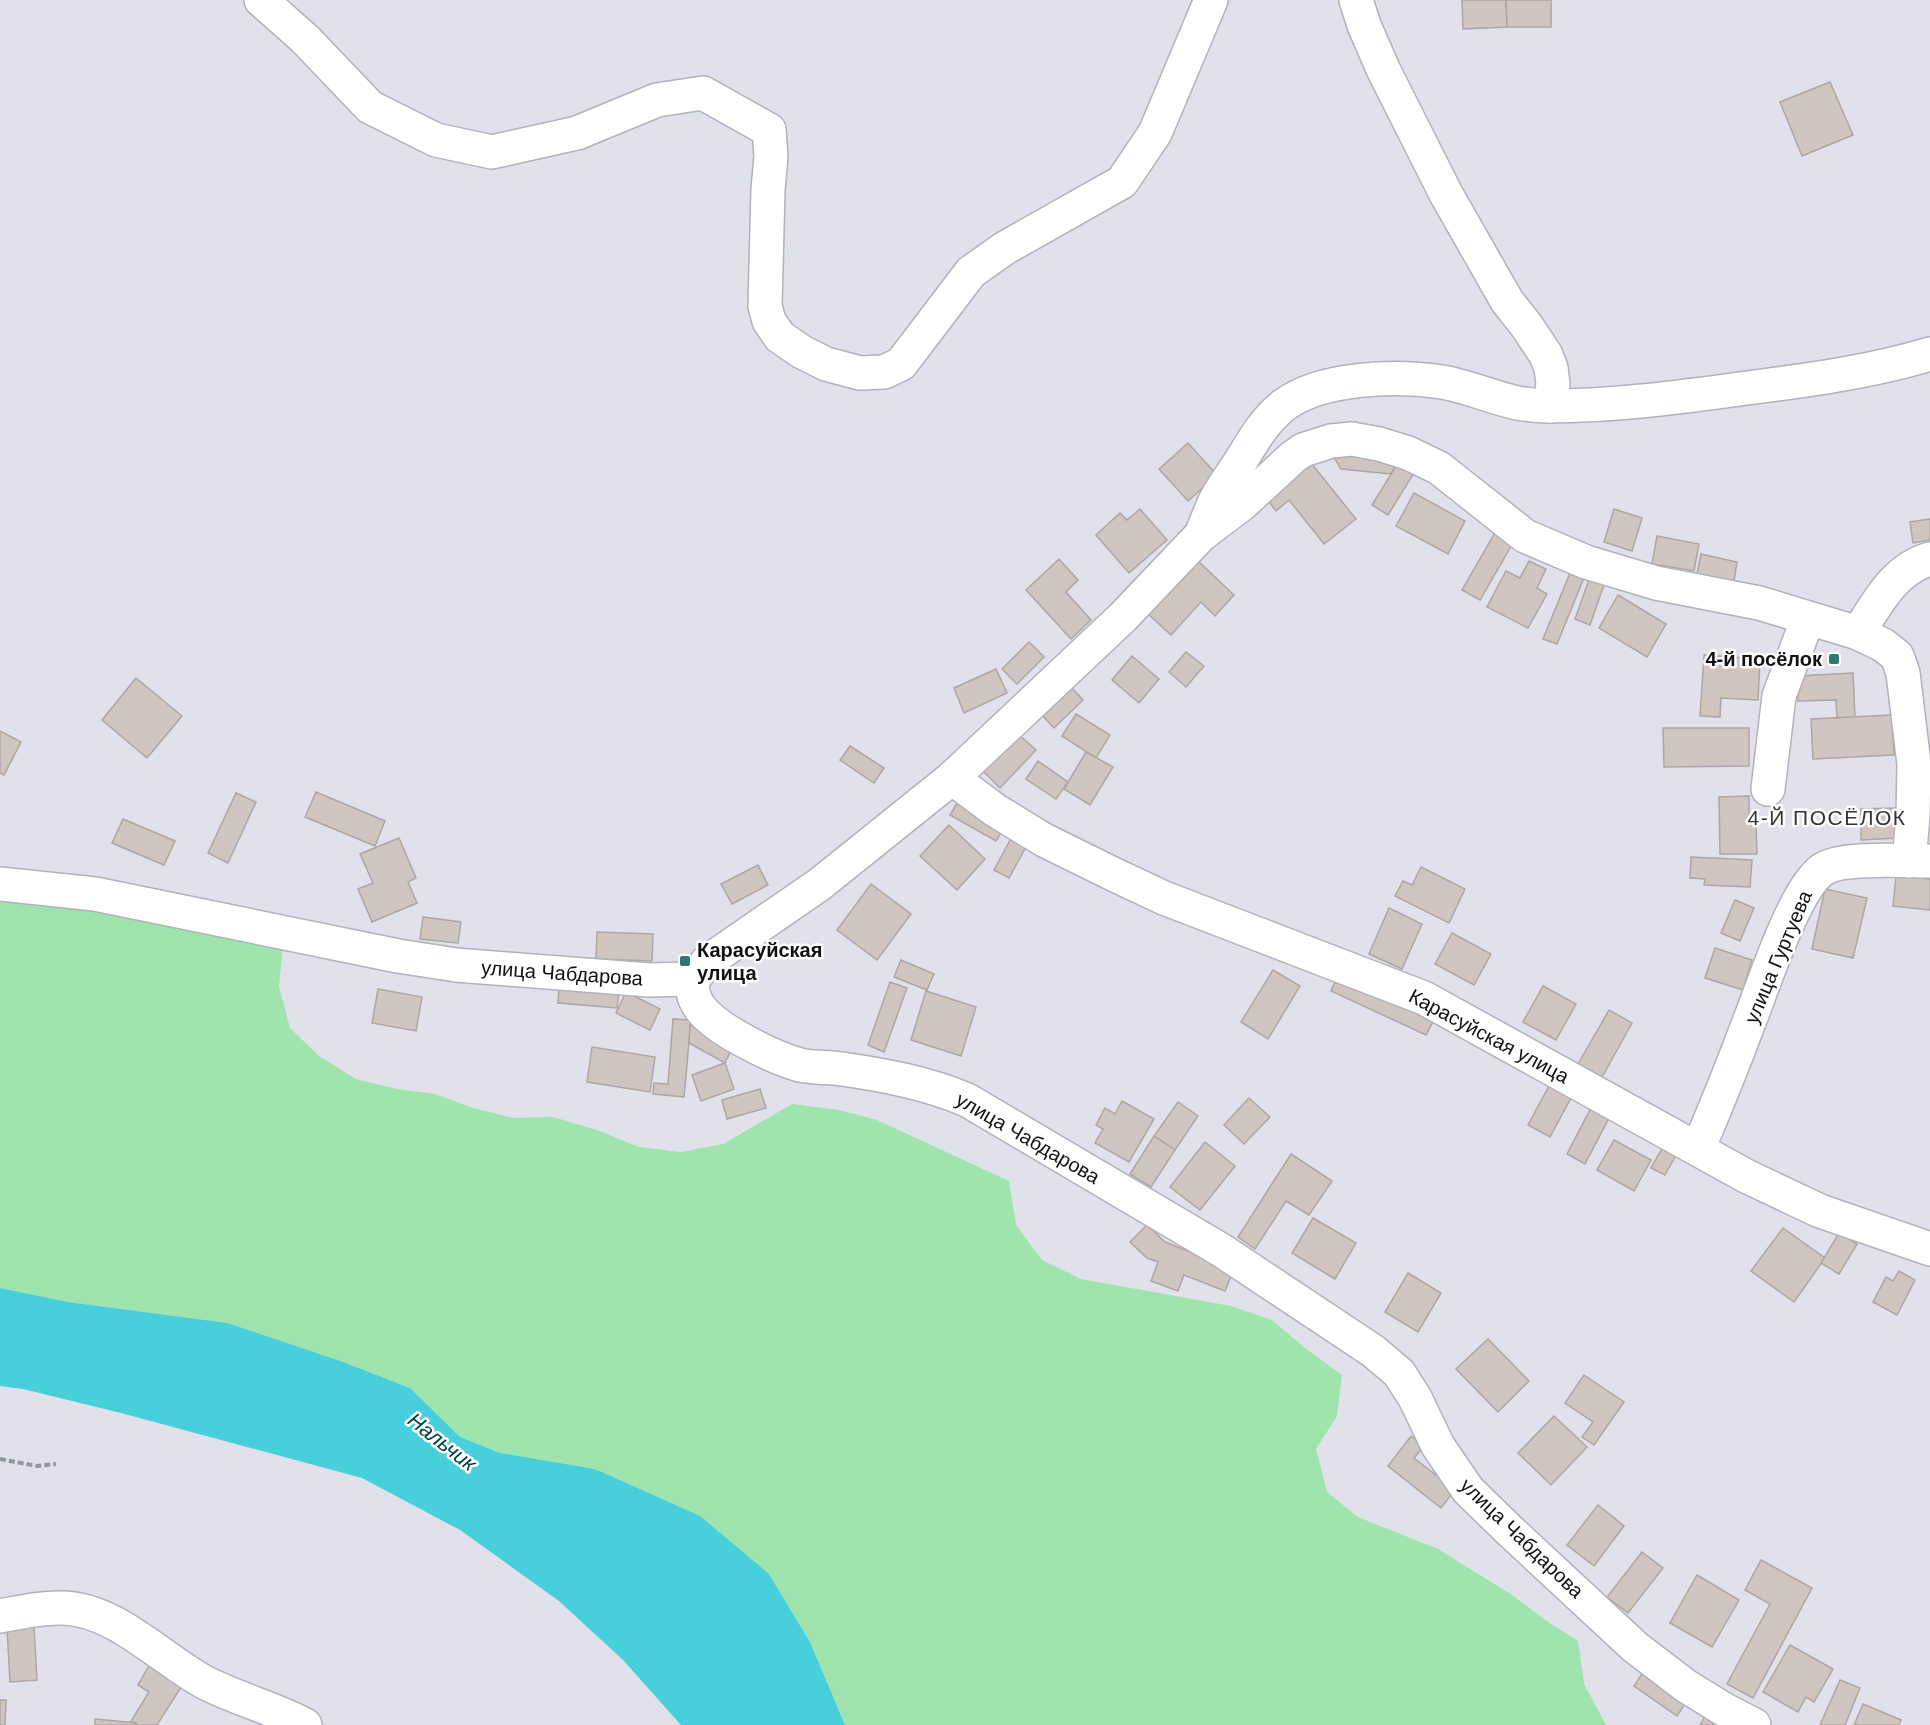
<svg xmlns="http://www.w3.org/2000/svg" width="1930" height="1725" viewBox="0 0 1930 1725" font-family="Arial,sans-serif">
<rect width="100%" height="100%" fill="#e0e1ea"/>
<path fill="#9ee4ac" d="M 0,884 L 284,933 L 279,987 L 290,1028 L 319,1056 L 356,1079 L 397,1089 L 435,1094 L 473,1108 L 514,1118 L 553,1117 L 597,1130 L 639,1147 L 681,1152 L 723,1144 L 792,1104 L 839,1110 L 877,1120 L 1009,1181 L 1016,1225 L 1042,1260 L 1081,1279 L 1231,1306 L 1272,1320 L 1305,1348 L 1342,1375 L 1337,1416 L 1316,1449 L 1327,1492 L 1358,1517 L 1438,1549 L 1512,1595 L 1545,1620 L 1578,1641 L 1584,1684 L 1606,1725 L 845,1725 L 810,1642 L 769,1574 L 595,1469 L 500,1453 L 459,1437 L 410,1388 L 343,1362 L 228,1323 L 68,1302 L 0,1288 Z"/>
<path fill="#47d0dc" d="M 0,1288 L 68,1302 L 228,1323 L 343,1362 L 410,1388 L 460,1437 L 500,1453 L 595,1469 L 700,1516 L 769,1574 L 810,1642 L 845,1725 L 681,1725 L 623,1660 L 559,1601 L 460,1530 L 362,1478 L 121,1413 L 23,1389 L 0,1386 Z"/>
<g fill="#cfc6c2" stroke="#aea6a3" stroke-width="1.5">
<path d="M 1462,0 L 1506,0 L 1507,27 L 1463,29 Z"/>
<path d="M 1506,0 L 1551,0 L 1551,27 L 1507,27 Z"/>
<path d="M 1830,82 L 1853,135 L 1802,156 L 1780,102 Z"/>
<path d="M 1188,443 L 1217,475 L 1188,501 L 1159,469 Z"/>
<path d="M 1332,454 L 1401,458 L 1391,474 L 1341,469 Z"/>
<path d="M 1401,458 L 1417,468 L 1388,515 L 1372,505 Z"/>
<path d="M 1311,463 L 1356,519 L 1324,544 L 1289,500 L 1276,511 L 1266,498 Z"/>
<path d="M 1414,493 L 1465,521 L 1448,554 L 1396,526 Z"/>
<path d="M 1140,509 L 1167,540 L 1129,573 L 1096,535 L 1120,513 L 1127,520 Z"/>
<path d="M 1614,509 L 1642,518 L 1632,551 L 1604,542 Z"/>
<path d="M 1930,519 L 1930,540 L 1913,543 L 1910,522 Z"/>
<path d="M 1496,531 L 1514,541 L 1480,600 L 1462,590 Z"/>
<path d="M 1657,536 L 1699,544 L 1694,571 L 1652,564 Z"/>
<path d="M 1701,554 L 1737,562 L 1734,581 L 1697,574 Z"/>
<path d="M 1059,559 L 1078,580 L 1066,592 L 1091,620 L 1071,639 L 1026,590 Z"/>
<path d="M 1198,561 L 1234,595 L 1215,616 L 1201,602 L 1171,635 L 1148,614 Z"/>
<path d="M 1529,561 L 1546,569 L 1537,588 L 1547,594 L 1528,628 L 1487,607 L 1506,571 L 1520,578 Z"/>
<path d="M 1572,568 L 1586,573 L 1557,644 L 1543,639 Z"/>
<path d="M 1590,577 L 1605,582 L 1590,625 L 1575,619 Z"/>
<path d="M 1618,595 L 1666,624 L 1647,657 L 1599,628 Z"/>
<path d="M 1029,642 L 1044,657 L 1017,684 L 1002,669 Z"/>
<path d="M 1186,652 L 1204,666 L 1186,687 L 1169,672 Z"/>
<path d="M 1704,655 L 1760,659 L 1758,700 L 1721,698 L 1720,717 L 1700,716 Z"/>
<path d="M 1132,656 L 1159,679 L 1139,703 L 1112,680 Z"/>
<path d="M 996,669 L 1007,693 L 964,713 L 954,688 Z"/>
<path d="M 1853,673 L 1855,718 L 1837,718 L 1836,700 L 1798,701 L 1797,676 Z"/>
<path d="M 136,678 L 182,716 L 147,758 L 102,720 Z"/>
<path d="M 1070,686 L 1083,700 L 1054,728 L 1041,714 Z"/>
<path d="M 1076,714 L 1110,735 L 1096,758 L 1062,736 Z"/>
<path d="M 1892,715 L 1894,755 L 1813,759 L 1811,719 Z"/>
<path d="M 1663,728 L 1749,728 L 1749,766 L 1664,767 Z"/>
<path d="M 0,731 L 21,742 L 4,775 L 0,773 Z"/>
<path d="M 1018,734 L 1036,750 L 1000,788 L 983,771 Z"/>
<path d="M 850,746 L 884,768 L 874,783 L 840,760 Z"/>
<path d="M 1086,752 L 1113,767 L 1090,805 L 1064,789 Z"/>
<path d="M 1038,761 L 1068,782 L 1056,799 L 1026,779 Z"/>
<path d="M 316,792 L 385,821 L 375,846 L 305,817 Z"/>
<path d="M 236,793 L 256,802 L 228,863 L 208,853 Z"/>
<path d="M 1749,796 L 1749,824 L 1756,824 L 1757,854 L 1720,854 L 1719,797 Z"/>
<path d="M 959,800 L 1005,826 L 996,841 L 950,815 Z"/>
<path d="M 1897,808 L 1898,838 L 1861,840 L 1861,809 Z"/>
<path d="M 123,819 L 175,841 L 164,865 L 112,843 Z"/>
<path d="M 949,825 L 985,859 L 957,890 L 920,856 Z"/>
<path d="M 1014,833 L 1029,841 L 1009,878 L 994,870 Z"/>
<path d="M 399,838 L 416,878 L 408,882 L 417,903 L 372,922 L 358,889 L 373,883 L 360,854 Z"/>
<path d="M 1691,857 L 1752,860 L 1750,887 L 1704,885 L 1705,879 L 1690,878 Z"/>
<path d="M 758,865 L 768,885 L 732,904 L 721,884 Z"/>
<path d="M 1421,867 L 1465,889 L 1449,923 L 1395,896 L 1403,881 L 1412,885 Z"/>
<path d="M 1896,876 L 1930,879 L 1930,910 L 1893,906 Z"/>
<path d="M 871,884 L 911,914 L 877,960 L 837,930 Z"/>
<path d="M 1825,889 L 1867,898 L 1853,958 L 1812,949 Z"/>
<path d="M 1735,900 L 1754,908 L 1740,941 L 1721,933 Z"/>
<path d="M 1389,908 L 1422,924 L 1402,969 L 1369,954 Z"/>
<path d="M 423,917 L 461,922 L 458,943 L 420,939 Z"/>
<path d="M 597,932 L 653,934 L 652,961 L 596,959 Z"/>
<path d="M 1452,933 L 1491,954 L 1474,985 L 1435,964 Z"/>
<path d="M 1715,948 L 1752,960 L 1743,990 L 1705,978 Z"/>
<path d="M 901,960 L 934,974 L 927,990 L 894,977 Z"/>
<path d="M 1273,970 L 1300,986 L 1268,1039 L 1241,1022 Z"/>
<path d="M 1339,973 L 1435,1018 L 1426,1035 L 1331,991 Z"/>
<path d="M 890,982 L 907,988 L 884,1052 L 868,1045 Z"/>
<path d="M 559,986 L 619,991 L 617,1008 L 558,1003 Z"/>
<path d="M 1543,986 L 1576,1004 L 1556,1040 L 1523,1022 Z"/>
<path d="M 378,989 L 422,997 L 416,1031 L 372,1023 Z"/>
<path d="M 926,991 L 976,1007 L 961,1056 L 911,1040 Z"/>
<path d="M 626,992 L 660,1009 L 650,1030 L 616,1013 Z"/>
<path d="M 1609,1010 L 1632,1023 L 1601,1079 L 1577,1066 Z"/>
<path d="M 673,1019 L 691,1020 L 684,1097 L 653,1094 L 654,1083 L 668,1084 Z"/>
<path d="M 690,1025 L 732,1048 L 725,1063 L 689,1043 Z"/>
<path d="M 592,1047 L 655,1057 L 650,1092 L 587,1082 Z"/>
<path d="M 725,1063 L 734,1089 L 701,1101 L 692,1075 Z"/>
<path d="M 1550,1084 L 1572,1096 L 1550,1137 L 1528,1125 Z"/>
<path d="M 760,1089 L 766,1108 L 727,1119 L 722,1100 Z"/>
<path d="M 1249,1098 L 1270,1117 L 1244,1144 L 1224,1125 Z"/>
<path d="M 1122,1101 L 1154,1119 L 1129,1162 L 1095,1143 L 1103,1129 L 1096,1125 L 1105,1108 L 1115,1114 Z"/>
<path d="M 1178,1102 L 1198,1116 L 1175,1150 L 1154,1136 Z"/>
<path d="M 1592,1106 L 1610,1116 L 1585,1164 L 1567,1154 Z"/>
<path d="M 1154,1136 L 1175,1150 L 1151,1187 L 1130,1174 Z"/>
<path d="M 1614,1140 L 1651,1160 L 1634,1191 L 1597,1170 Z"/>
<path d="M 1205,1142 L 1235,1166 L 1200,1210 L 1170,1187 Z"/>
<path d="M 1665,1143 L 1678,1151 L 1665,1175 L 1651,1168 Z"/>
<path d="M 1291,1154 L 1332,1181 L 1309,1215 L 1286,1201 L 1255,1249 L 1238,1237 Z"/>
<path d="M 1313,1218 L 1356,1243 L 1335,1279 L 1292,1253 Z"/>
<path d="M 1147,1225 L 1165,1242 L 1234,1269 L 1225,1291 L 1184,1275 L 1178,1291 L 1151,1281 L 1158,1262 L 1147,1258 L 1130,1242 Z"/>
<path d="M 1783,1228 L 1825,1258 L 1794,1302 L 1751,1271 Z"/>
<path d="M 1839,1233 L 1857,1244 L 1839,1274 L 1821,1263 Z"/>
<path d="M 1899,1271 L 1915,1280 L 1897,1315 L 1873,1302 L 1886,1277 L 1893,1281 Z"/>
<path d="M 1408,1273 L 1441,1293 L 1418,1332 L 1385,1312 Z"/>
<path d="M 1488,1339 L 1529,1381 L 1498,1412 L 1456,1369 Z"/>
<path d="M 1584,1375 L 1624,1402 L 1594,1445 L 1582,1437 L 1593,1422 L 1565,1403 Z"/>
<path d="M 1554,1416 L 1587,1447 L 1551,1485 L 1518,1453 Z"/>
<path d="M 1411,1436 L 1424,1446 L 1414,1458 L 1455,1490 L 1441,1508 L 1388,1466 Z"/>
<path d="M 1598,1505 L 1624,1526 L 1594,1566 L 1567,1545 Z"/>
<path d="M 1642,1552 L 1663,1568 L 1628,1613 L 1607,1597 Z"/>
<path d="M 1761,1560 L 1812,1588 L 1753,1698 L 1727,1684 L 1770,1604 L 1745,1590 Z"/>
<path d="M 1697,1575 L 1739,1600 L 1712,1647 L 1670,1623 Z"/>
<path d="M 34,1627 L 37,1680 L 10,1682 L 7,1628 Z"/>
<path d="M 1790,1645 L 1833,1669 L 1814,1702 L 1806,1697 L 1798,1712 L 1763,1692 Z"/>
<path d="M 150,1664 L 183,1684 L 157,1725 L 135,1725 L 136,1723 L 130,1723 L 149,1692 L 138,1685 Z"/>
<path d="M 1644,1671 L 1687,1701 L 1677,1716 L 1634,1686 Z"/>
<path d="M 1840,1680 L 1860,1688 L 1845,1725 L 1820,1725 Z"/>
<path d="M 0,1700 L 6,1700 L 5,1725 L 0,1725 Z"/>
<path d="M 1863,1704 L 1901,1720 L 1899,1725 L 1854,1725 Z"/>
<path d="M 1708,1711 L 1732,1725 L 1700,1725 Z"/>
<path d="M 95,1719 L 136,1723 L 135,1725 L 95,1725 Z"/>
</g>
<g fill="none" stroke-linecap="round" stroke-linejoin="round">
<defs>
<g id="minor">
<path d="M 261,0 L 305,39 L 370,107 L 436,140 L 492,152 L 577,133 L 657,100 L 703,93 L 769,130 L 771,156 L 768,190 L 765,306 L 769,321 L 780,337 L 802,352 L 826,364 L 860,373 L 884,372 L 901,364 L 971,272 L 1005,248 L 1122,182 L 1155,133 L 1211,0"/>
<path d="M 1356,0 L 1364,25 L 1383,69 L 1446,194 L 1507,301 L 1526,325 L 1546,355 L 1551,368 L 1553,384 L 1550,406"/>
<path d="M 1203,530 C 1207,521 1211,510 1215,501 C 1223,486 1233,473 1242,459 C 1254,439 1265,420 1284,405 C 1322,377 1396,375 1442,382 C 1481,389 1506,406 1548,406 C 1615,406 1681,397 1747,388 C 1809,380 1870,372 1930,354"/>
<path d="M 1858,633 C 1877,604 1894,569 1930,559"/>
<path d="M 952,778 L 995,810 L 1044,840 L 1115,875 L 1164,898 L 1424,998 L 1746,1176 L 1820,1211 L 1930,1249"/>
<path d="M 1768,789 L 1779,696 L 1808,618"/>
<path d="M 0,884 L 95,894 L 398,956 L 456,965 L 649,980 L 693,979"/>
<path d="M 693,979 L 707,962 L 820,884 L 952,778 L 1123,617 L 1201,535 L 1242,504 L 1293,457 L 1303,450 L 1331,441 L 1352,439 L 1379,444 L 1408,453 L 1439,468 L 1525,536 L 1586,562 L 1656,583 L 1759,603 L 1858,633 L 1883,645 L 1897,656 L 1903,673 L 1914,764 L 1913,816 L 1909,861"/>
<path d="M 693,979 C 691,990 694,1000 701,1009 C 717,1030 774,1058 800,1065 C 813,1068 828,1067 842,1069 C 884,1075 927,1083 967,1100 L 1221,1250 L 1373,1351 L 1399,1373 L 1415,1398 L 1438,1446 L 1468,1490 L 1508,1529 L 1635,1647 L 1686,1686 L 1725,1710 L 1754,1725"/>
<path d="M 1698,1149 C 1716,1107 1733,1065 1749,1022 C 1763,987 1794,890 1822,870 C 1841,856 1905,861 1930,861"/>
<path d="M 0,1616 C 21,1612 42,1607 64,1608 C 116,1610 160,1658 204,1682 C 237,1699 273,1708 305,1725"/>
</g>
</defs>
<use href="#minor" stroke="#b1b2ba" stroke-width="36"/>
<path stroke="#94959c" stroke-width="4" stroke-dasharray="6 3" stroke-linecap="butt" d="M 0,1459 L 37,1466 L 56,1464"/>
<use href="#minor" stroke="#fff" stroke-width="33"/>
</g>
<g fill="#2e7772" stroke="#fff" stroke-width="2">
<rect x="1828" y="653" width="12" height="12" rx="3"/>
<rect x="679" y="955" width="12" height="12" rx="3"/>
</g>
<g text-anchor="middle" stroke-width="5" stroke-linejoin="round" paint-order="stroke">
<g font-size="20" font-weight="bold" fill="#111114" stroke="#fff" text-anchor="end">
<text x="1822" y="666">4-й посёлок</text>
<text x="697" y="957" text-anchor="start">Карасуйская<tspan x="697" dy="23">улица</tspan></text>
</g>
<g font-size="20" fill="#111114" stroke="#fff">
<text transform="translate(1778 957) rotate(-67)" y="7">улица Гуртуева</text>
<text transform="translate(562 973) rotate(4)" y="7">улица Чабдарова</text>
<text transform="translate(1489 1036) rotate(28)" y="7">Карасуйская улица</text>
<text transform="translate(1028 1138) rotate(30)" y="7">улица Чабдарова</text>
<text transform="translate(1522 1538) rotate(44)" y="7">улица Чабдарова</text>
</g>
<g font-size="21" letter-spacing="1.5" fill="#33343a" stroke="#fff">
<text x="1827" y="825">4-Й ПОСЁЛОК</text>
</g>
<g font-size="21" font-style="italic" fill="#004045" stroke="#fff">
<text transform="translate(442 1442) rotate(38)" y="7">Нальчик</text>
</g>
</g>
</svg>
